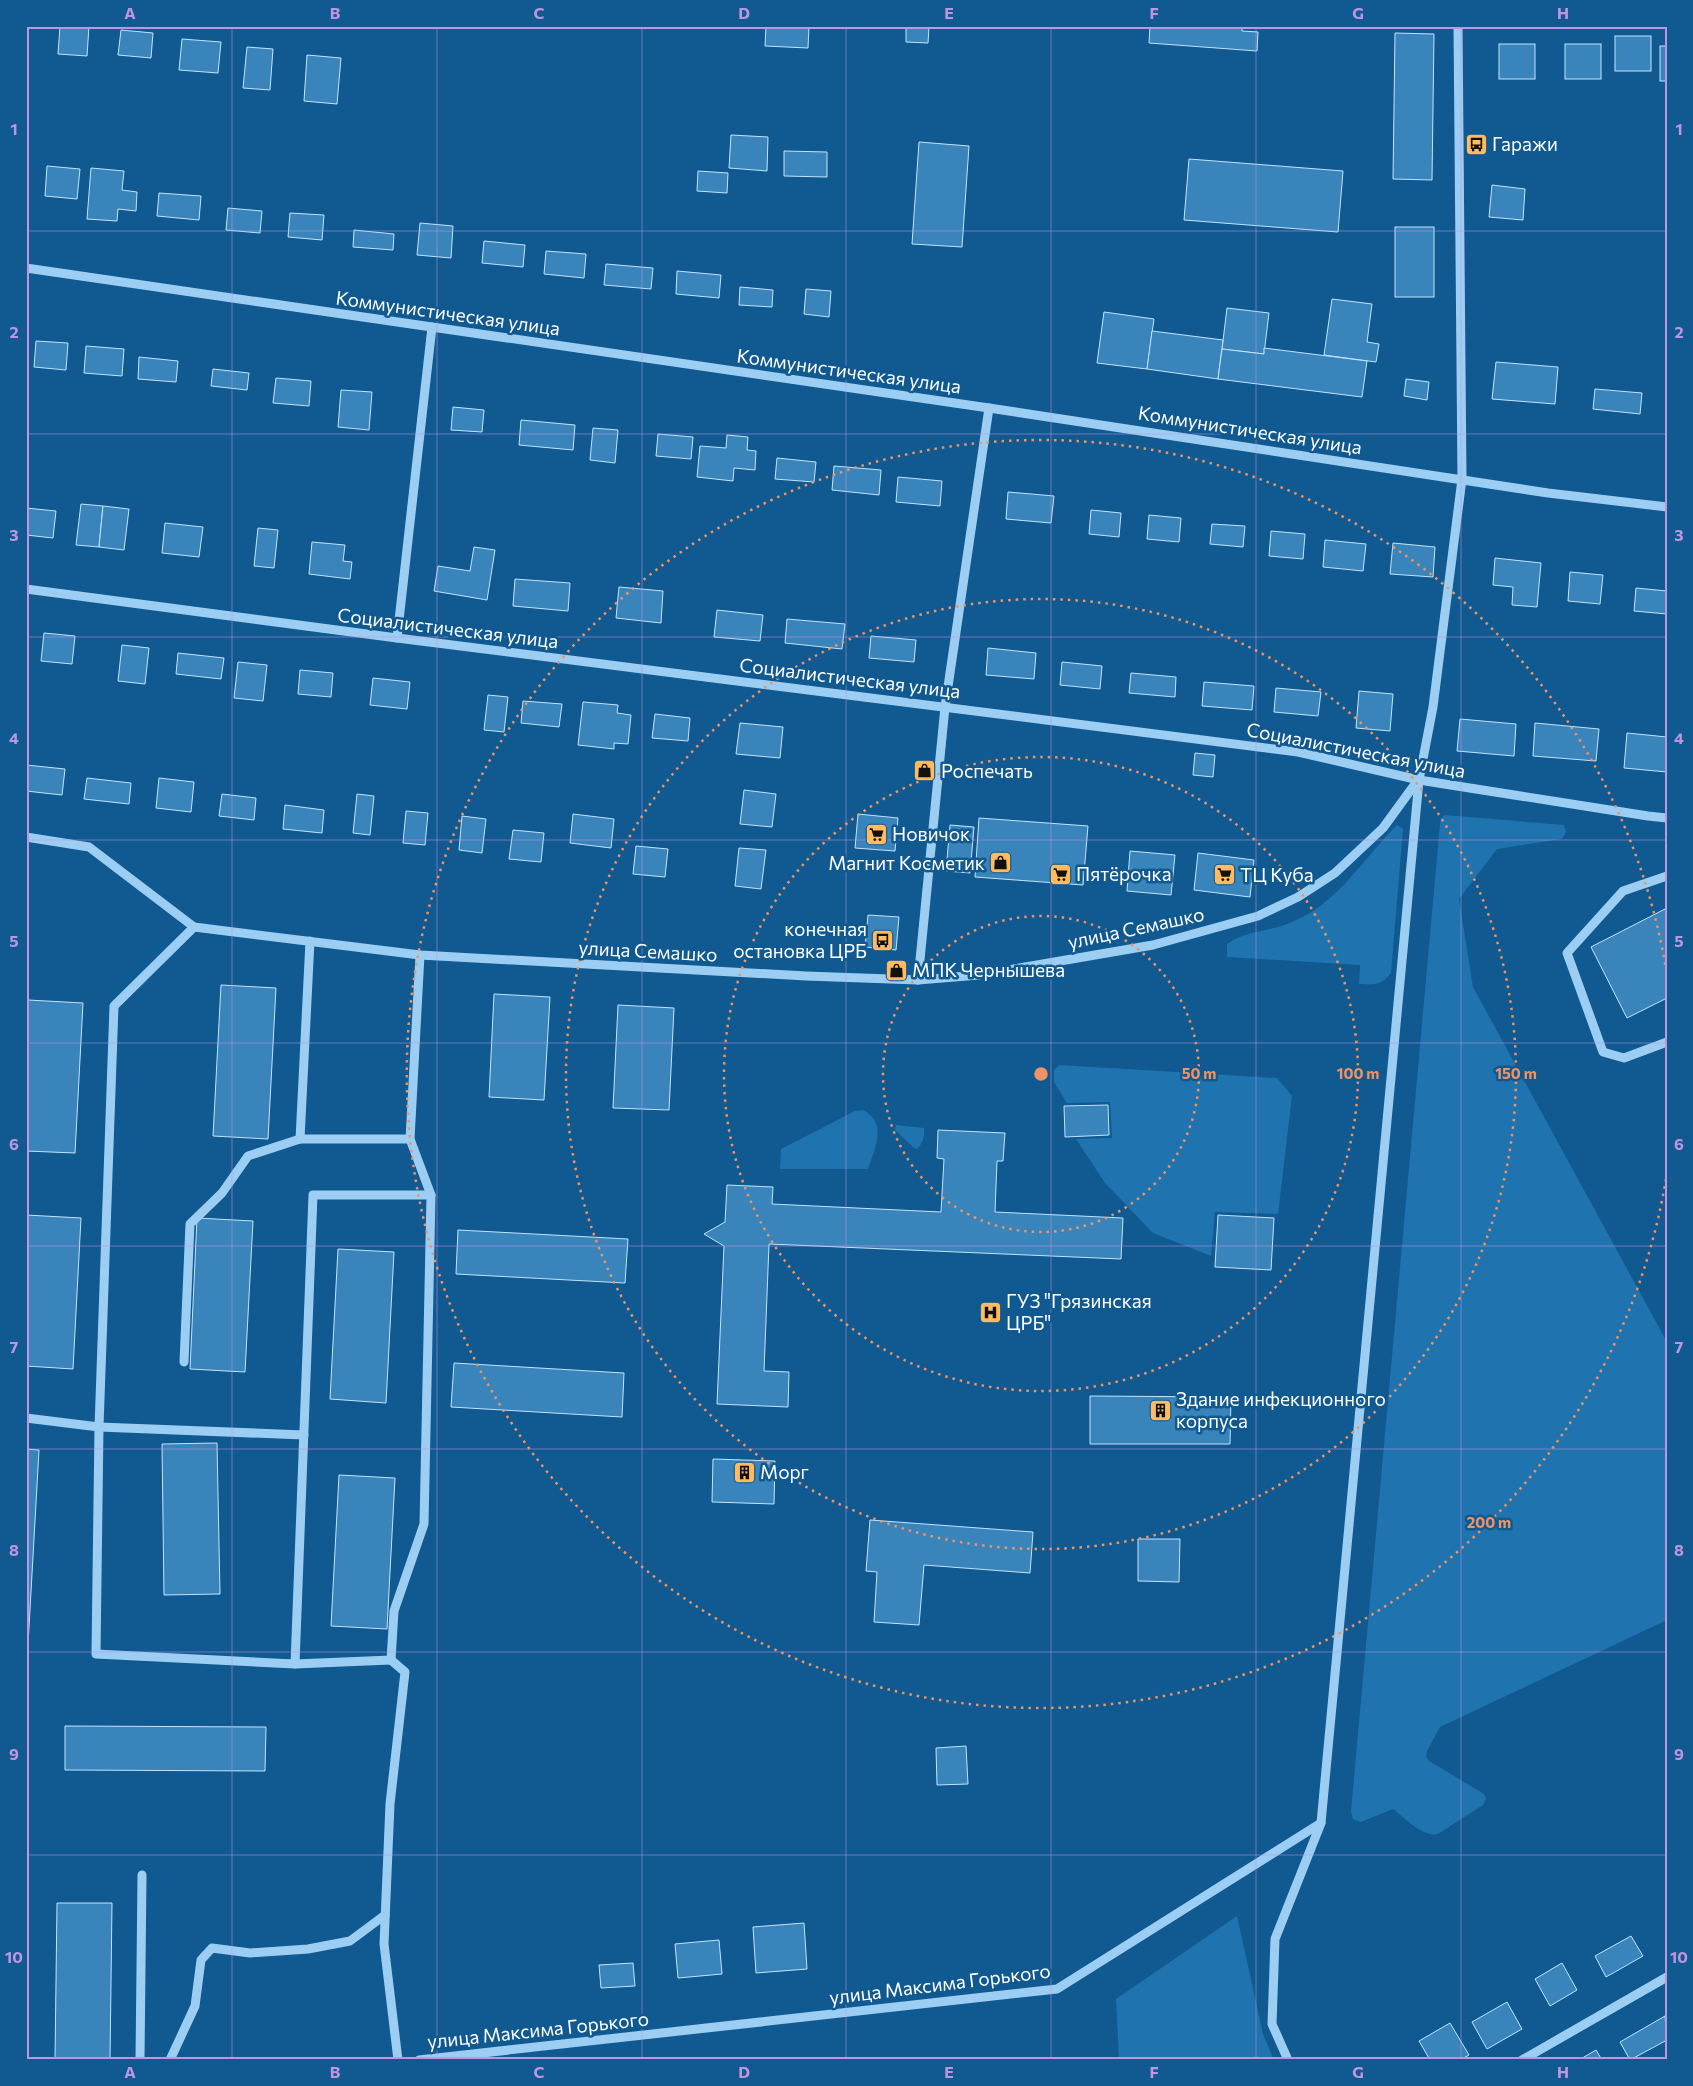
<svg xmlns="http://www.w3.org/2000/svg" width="1693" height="2086" viewBox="0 0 1693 2086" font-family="Commissioner,sans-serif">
<rect width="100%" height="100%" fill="#105991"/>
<g fill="#1f73af">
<path d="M 1445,815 L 1564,825 L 1566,832 L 1562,839 L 1497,849 L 1459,899 L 1473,987 L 1667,1342 L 1667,1620 L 1440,1727 L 1427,1751 L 1426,1757 L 1429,1761 L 1484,1794 L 1486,1799 L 1483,1805 L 1438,1834 C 1422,1837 1406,1819 1393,1809 L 1361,1822 L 1353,1819 L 1351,1811 L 1440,824 L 1441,818 Z"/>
<path d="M 1397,825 L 1403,829 L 1391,973 C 1382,985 1374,985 1359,984 L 1360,965 L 1227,957 L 1227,944 C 1242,933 1260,932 1278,927 C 1288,924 1300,919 1310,913 C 1345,891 1367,855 1397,825 Z"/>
<path d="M 1059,1065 L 1277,1078 L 1292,1096 L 1278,1214 L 1215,1212 L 1211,1256 L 1153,1233 L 1105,1183 L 1076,1139 L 1112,1138 L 1110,1102 L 1067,1103 L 1054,1082 L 1054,1070 Z"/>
<path d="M 863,1110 C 888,1123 875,1148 868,1169 L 780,1169 L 781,1149 L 855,1111 Z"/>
<path d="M 896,1125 L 924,1128 C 925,1136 923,1143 917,1149 L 914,1148 L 895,1130 Z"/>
<path d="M 1237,1916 L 1263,2034 L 1274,2060 L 1119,2060 L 1116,1999 Z"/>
</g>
<g fill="#3984ba" stroke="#c3e5fd">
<path d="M 60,26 L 89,26 L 87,56 L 58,54 Z"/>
<path d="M 766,26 L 809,26 L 808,48 L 765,46 Z"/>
<path d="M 906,26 L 963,26 L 963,28 L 929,27 L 928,43 L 906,42 Z"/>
<path d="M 1150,26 L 1242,26 L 1242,31 L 1258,32 L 1257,51 L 1149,43 Z"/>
<path d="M 121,30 L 153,33 L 151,58 L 118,55 Z"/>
<path d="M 1395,33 L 1434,34 L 1432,180 L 1393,179 Z"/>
<rect x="1615" y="36" width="36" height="35"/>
<path d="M 182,39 L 221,42 L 218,73 L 179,70 Z"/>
<rect x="1499" y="44" width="36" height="35"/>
<rect x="1565" y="44" width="36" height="35"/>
<rect x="1660" y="46" width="7" height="35"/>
<path d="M 247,47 L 273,49 L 270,90 L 243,88 Z"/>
<path d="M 307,55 L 341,58 L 337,104 L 304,101 Z"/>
<path d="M 731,135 L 768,137 L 767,171 L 729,168 Z"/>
<path d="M 919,142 L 969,146 L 962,247 L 912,244 Z"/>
<path d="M 784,151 L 827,152 L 827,177 L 784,176 Z"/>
<path d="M 1189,159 L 1343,171 L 1338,232 L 1184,220 Z"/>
<path d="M 47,166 L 80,169 L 77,199 L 45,196 Z"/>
<path d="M 91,168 L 124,171 L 122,190 L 137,192 L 136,211 L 118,209 L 117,221 L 87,219 Z"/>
<path d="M 698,171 L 728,173 L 727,193 L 697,191 Z"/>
<path d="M 1492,185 L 1525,189 L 1523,220 L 1489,217 Z"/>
<path d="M 159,193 L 201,196 L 199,220 L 157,216 Z"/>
<path d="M 228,208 L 262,211 L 260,233 L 226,230 Z"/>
<path d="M 290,213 L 324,215 L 322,240 L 288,237 Z"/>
<path d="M 420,223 L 453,226 L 451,258 L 417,255 Z"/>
<rect x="1395" y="227" width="39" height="70"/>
<path d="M 354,230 L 394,234 L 393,250 L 353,247 Z"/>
<path d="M 484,241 L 525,245 L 523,267 L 482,263 Z"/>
<path d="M 546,251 L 586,254 L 584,278 L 544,274 Z"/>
<path d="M 606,264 L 653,268 L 651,289 L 604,285 Z"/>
<path d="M 677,271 L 721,275 L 719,298 L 676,294 Z"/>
<path d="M 740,287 L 773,290 L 772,307 L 739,305 Z"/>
<path d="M 806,289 L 831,291 L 829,317 L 804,314 Z"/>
<path d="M 1332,299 L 1372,304 L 1367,342 L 1379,344 L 1376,362 L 1324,355 Z"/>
<path d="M 1227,308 L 1269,313 L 1264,354 L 1222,349 Z"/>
<path d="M 1104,312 L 1154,319 L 1147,369 L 1097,363 Z"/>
<path d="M 1152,331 L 1223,340 L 1218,379 L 1147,369 Z"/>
<path d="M 36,341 L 68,343 L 66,370 L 34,367 Z"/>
<path d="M 86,346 L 124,349 L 122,376 L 84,373 Z"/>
<path d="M 1264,348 L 1367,361 L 1362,397 L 1218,379 L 1222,349 L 1264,354 Z"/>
<path d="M 139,357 L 178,361 L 176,382 L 138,379 Z"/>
<path d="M 1496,362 L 1558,367 L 1555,404 L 1492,399 Z"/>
<path d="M 213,369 L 249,373 L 247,390 L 211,386 Z"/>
<path d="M 276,378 L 311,381 L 309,406 L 273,403 Z"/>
<path d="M 1406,379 L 1429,382 L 1427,400 L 1404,396 Z"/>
<path d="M 1595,389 L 1642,393 L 1640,414 L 1593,409 Z"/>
<path d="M 341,390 L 372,392 L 369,430 L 338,427 Z"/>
<path d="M 453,407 L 484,410 L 482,432 L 451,430 Z"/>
<path d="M 521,420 L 575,425 L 573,450 L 519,445 Z"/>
<path d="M 593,428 L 618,430 L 615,463 L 590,460 Z"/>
<path d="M 658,434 L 693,437 L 691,459 L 656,456 Z"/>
<path d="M 727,435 L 748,437 L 747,450 L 756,451 L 755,470 L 734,468 L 733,481 L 697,477 L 700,446 L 726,448 Z"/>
<path d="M 777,458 L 816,462 L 814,482 L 775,479 Z"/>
<path d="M 834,466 L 881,470 L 879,495 L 832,490 Z"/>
<path d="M 898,477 L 942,481 L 940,506 L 896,502 Z"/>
<path d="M 1008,492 L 1054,496 L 1051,523 L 1006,519 Z"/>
<path d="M 81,504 L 103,506 L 99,547 L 76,545 Z"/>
<path d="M 103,506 L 129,509 L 124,550 L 99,547 Z"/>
<path d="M 26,508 L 56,511 L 53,538 L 26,535 Z"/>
<path d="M 1091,510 L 1121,513 L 1119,537 L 1089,534 Z"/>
<path d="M 1149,515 L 1181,518 L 1179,542 L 1147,539 Z"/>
<path d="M 165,523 L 203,527 L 199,557 L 162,553 Z"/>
<path d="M 1212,524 L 1245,526 L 1243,547 L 1210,544 Z"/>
<path d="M 258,528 L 278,530 L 274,568 L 254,566 Z"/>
<path d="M 1271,531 L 1305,534 L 1303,559 L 1269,556 Z"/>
<path d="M 1325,540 L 1366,544 L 1363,571 L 1323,567 Z"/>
<path d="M 312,542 L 345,545 L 343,561 L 352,562 L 350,579 L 309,574 Z"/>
<path d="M 1393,543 L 1435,547 L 1433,577 L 1390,574 Z"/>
<path d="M 474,547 L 495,550 L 487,600 L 434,591 L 438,566 L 470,571 Z"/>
<path d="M 1495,558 L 1541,563 L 1537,607 L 1512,605 L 1513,587 L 1493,585 Z"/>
<path d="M 1570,572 L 1603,575 L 1600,604 L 1568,601 Z"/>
<path d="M 515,579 L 570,583 L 568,611 L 513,606 Z"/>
<path d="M 619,587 L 663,591 L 661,623 L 616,618 Z"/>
<path d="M 1636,588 L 1667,591 L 1667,614 L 1634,611 Z"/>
<path d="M 717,610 L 763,615 L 760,641 L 714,637 Z"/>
<path d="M 787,619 L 845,624 L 842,649 L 785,643 Z"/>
<path d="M 44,633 L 75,636 L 72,664 L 41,661 Z"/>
<path d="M 871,636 L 916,640 L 914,662 L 869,658 Z"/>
<path d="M 122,645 L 149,648 L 145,684 L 118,681 Z"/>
<path d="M 988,648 L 1036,653 L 1034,679 L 986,675 Z"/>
<path d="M 178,653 L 224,658 L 221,679 L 176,674 Z"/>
<path d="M 238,662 L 267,665 L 263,701 L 234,698 Z"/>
<path d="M 1062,662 L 1102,666 L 1100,689 L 1060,685 Z"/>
<path d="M 300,670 L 333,673 L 331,697 L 298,694 Z"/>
<path d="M 1131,673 L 1176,677 L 1175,697 L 1129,693 Z"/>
<path d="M 373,678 L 410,682 L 407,709 L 370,705 Z"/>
<path d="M 1204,682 L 1254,686 L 1252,710 L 1202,706 Z"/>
<path d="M 1276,688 L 1321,692 L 1318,716 L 1274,712 Z"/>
<path d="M 1359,691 L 1393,694 L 1390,731 L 1356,728 Z"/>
<path d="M 488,695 L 508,697 L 504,732 L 484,730 Z"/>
<path d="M 523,701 L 562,704 L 559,727 L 521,723 Z"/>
<path d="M 583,702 L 618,705 L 617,713 L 631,715 L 628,744 L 614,743 L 614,749 L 578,745 Z"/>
<path d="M 655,714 L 690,718 L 688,741 L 652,738 Z"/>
<path d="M 1460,719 L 1516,724 L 1514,756 L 1457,751 Z"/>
<path d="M 740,723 L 783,727 L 780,758 L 736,754 Z"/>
<path d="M 1535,723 L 1599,729 L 1596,761 L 1533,756 Z"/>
<path d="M 1627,733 L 1667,737 L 1667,772 L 1624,768 Z"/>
<path d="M 1195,753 L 1215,755 L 1213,777 L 1193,775 Z"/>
<path d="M 26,765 L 65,769 L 62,795 L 26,791 Z"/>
<path d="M 87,778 L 131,783 L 129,804 L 84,799 Z"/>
<path d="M 159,778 L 194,782 L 191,812 L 156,808 Z"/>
<path d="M 744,790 L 776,794 L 772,827 L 740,824 Z"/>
<path d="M 222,794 L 256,798 L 254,820 L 219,816 Z"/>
<path d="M 357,794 L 374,796 L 370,835 L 353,833 Z"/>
<path d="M 285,805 L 324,810 L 322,833 L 283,829 Z"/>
<path d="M 406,811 L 428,813 L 425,845 L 403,843 Z"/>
<path d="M 573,814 L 614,819 L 611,848 L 570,843 Z"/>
<path d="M 858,814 L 898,818 L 895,851 L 855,848 Z"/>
<path d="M 462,816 L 486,819 L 482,853 L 459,850 Z"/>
<path d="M 979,818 L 1088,826 L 1083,885 L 975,877 Z"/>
<path d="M 950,825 L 974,827 L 970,873 L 946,871 Z"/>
<path d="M 513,830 L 544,833 L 541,862 L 509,859 Z"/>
<path d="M 636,846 L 668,849 L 665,877 L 633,874 Z"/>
<path d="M 739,848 L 766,850 L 761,889 L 735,886 Z"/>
<path d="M 1130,851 L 1175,855 L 1171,895 L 1127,891 Z"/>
<path d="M 1198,853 L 1254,860 L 1250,897 L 1194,890 Z"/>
<path d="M 1667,908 L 1667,998 L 1627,1018 L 1591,947 Z"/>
<path d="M 868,915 L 899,917 L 896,950 L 865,947 Z"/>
<path d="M 221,985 L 276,988 L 268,1139 L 213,1136 Z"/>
<path d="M 494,994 L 550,997 L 544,1100 L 489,1097 Z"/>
<path d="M 28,1000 L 83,1003 L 75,1153 L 26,1151 Z"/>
<path d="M 618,1005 L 674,1008 L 669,1110 L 613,1108 Z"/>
<path d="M 1108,1105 L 1109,1135 L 1065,1137 L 1064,1106 Z"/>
<path d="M 938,1130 L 1005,1133 L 1003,1161 L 997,1161 L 995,1212 L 1123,1218 L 1121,1259 L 769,1244 L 764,1371 L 789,1372 L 788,1407 L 717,1404 L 724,1246 L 704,1234 L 725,1222 L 727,1185 L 773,1187 L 772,1204 L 941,1212 L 944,1159 L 937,1158 Z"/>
<path d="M 26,1215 L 81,1218 L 73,1369 L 26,1366 Z"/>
<path d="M 1218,1215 L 1274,1218 L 1271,1270 L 1215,1267 Z"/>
<path d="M 197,1218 L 253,1221 L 245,1372 L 190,1369 Z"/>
<path d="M 458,1230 L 628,1239 L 625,1283 L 456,1274 Z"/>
<path d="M 338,1249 L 394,1252 L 386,1403 L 330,1399 Z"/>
<path d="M 454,1363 L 624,1373 L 622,1417 L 451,1407 Z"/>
<path d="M 1090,1396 L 1231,1397 L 1230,1444 L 1090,1444 Z"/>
<path d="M 217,1443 L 220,1594 L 164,1595 L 162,1444 Z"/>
<path d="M 26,1449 L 39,1450 L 28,1645 L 26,1645 Z"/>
<path d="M 713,1459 L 775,1461 L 774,1504 L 712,1502 Z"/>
<path d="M 339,1475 L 395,1478 L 387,1629 L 331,1626 Z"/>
<path d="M 870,1520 L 1033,1532 L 1030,1573 L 924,1565 L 919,1625 L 874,1622 L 877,1572 L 866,1571 Z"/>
<path d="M 1138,1539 L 1180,1539 L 1179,1582 L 1138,1581 Z"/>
<path d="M 65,1726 L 266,1727 L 265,1771 L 65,1770 Z"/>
<path d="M 966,1746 L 968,1784 L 937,1785 L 936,1748 Z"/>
<path d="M 57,1903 L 112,1903 L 110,2060 L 55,2060 Z"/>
<path d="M 804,1923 L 807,1969 L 756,1973 L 753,1927 Z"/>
<path d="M 1631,1936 L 1643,1956 L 1606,1977 L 1595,1956 Z"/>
<path d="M 719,1940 L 722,1974 L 678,1978 L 675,1944 Z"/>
<path d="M 633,1963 L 635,1986 L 601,1988 L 599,1965 Z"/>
<path d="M 1562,1963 L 1577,1990 L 1550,2006 L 1535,1979 Z"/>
<path d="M 1507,2002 L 1522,2029 L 1487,2049 L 1472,2022 Z"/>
<path d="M 1665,2016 L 1667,2040 L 1630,2060 L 1620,2042 Z"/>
<path d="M 1450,2023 L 1469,2055 L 1460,2060 L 1430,2060 L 1419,2041 Z"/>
<path d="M 1596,2050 L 1602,2060 L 1579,2060 Z"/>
</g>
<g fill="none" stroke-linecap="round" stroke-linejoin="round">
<g stroke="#9ccef3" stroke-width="9">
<path d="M 26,268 L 989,408 L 1548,493 L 1667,507"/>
<path d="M 26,589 L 397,638 L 1298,752 L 1419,780 L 1648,816 L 1667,818"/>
<path d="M 397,638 L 432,327"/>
<path d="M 26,837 L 89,847 L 194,927 L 420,955 L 806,976 L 918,980 L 979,975 L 1153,945 L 1258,916 L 1298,897 L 1335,873 L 1383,828 L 1418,780"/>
<path d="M 1667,876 L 1623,891 L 1567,953 L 1603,1052 L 1624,1058 L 1667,1042"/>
<path d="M 194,927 L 114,1006 L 99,1427 L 96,1654 L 295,1664 L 313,1195 L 431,1195 L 410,1139 L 420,955"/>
<path d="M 310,941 L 300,1139 L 410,1139"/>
<path d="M 918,980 L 945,707 L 989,408"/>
<path d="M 184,1362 L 190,1224 L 222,1193 L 248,1156 L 300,1139"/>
<path d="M 26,1418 L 99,1427 L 304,1435"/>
<path d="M 391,1660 L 405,1672 L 390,1804 L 384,1944 L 398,2060"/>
<path d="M 295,1664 L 391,1660 L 394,1611 L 424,1524 L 431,1195"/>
<path d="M 140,2060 L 142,1875"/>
<path d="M 170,2060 L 195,2006 L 201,1960 L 212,1948 L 250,1953 L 308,1949 L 350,1941 L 385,1915"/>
<path d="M 419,2060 L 1057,1989 L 1321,1823"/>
<path d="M 1288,2060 L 1272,2024 L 1275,1939 L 1321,1823 L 1419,780 L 1433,707 L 1462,479 L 1458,26"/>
<path d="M 1522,2060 L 1667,1977"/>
</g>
</g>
<path fill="none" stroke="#bd96df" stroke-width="1" stroke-opacity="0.55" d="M 232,26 L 232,2060M 437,26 L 437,2060M 642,26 L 642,2060M 846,26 L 846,2060M 1051,26 L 1051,2060M 1256,26 L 1256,2060M 1461,26 L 1461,2060M 26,231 L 1667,231M 26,434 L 1667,434M 26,637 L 1667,637M 26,840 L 1667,840M 26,1043 L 1667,1043M 26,1246 L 1667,1246M 26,1449 L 1667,1449M 26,1652 L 1667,1652M 26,1855 L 1667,1855"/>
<g fill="none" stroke="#f09361" stroke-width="2.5" stroke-dasharray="2.5 5">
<circle cx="1041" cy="1074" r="158"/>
<circle cx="1041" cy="1074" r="317"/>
<circle cx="1041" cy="1074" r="475"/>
<path d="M1666 1179A634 634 0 1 1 1666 969"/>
</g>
<defs>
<symbol id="bus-square" viewBox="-11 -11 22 22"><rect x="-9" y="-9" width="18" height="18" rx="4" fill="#ffbb5e" stroke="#105991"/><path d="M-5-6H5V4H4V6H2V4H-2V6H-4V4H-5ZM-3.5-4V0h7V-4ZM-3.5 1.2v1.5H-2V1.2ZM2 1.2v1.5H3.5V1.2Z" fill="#111"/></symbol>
<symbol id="shop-square" viewBox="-11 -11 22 22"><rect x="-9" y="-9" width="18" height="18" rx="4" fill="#ffbb5e" stroke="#105991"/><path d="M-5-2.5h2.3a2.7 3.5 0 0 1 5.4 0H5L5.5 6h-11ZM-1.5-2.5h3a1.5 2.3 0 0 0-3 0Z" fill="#111"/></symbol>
<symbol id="supermarket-square" viewBox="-11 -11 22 22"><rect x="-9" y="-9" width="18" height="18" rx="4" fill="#ffbb5e" stroke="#105991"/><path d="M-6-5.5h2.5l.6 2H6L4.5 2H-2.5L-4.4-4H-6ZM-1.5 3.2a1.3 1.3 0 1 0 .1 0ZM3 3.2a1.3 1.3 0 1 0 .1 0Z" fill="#111"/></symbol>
<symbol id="hospital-square" viewBox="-11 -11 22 22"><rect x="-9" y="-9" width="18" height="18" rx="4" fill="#ffbb5e" stroke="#105991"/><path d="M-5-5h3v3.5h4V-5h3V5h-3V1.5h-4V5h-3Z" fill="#111"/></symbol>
<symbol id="building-square" viewBox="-11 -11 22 22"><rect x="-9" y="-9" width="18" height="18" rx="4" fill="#ffbb5e" stroke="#105991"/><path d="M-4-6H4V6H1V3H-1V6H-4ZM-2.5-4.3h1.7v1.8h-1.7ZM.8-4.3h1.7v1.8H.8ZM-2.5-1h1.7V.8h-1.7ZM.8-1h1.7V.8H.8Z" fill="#111"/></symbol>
</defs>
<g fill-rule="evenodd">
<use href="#bus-square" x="1464" y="132" width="25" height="25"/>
<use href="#shop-square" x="912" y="758" width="25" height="25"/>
<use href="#supermarket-square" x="864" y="822" width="25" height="25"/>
<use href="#shop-square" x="988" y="850" width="25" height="25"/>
<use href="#supermarket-square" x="1048" y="862" width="25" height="25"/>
<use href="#supermarket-square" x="1212" y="862" width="25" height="25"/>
<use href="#bus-square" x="870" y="928" width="25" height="25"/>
<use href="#shop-square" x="884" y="958" width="25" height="25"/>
<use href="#hospital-square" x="978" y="1300" width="25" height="25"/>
<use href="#building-square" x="1148" y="1398" width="25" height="25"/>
<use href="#building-square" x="732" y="1460" width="25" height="25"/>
</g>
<g text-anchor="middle" stroke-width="5" stroke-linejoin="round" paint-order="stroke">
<g font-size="19" fill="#fff" stroke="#105991" text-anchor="start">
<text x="1492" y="151">Гаражи</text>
<text x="941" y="778">Роспечать</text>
<text x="892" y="841">Новичок</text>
<text x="985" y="870" text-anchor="end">Магнит Косметик</text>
<text x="1076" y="881">Пятёрочка</text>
<text x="1240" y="882">ТЦ Куба</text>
<text x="867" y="936" text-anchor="end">конечная<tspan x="867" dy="22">остановка ЦРБ</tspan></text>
<text x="912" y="977">МПК Чернышева</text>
<text x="1006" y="1308">ГУЗ "Грязинская<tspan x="1006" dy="22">ЦРБ"</tspan></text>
<text x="1176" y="1406">Здание инфекционного<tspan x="1176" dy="22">корпуса</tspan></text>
<text x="760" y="1479">Морг</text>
</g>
<g font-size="19" fill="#fff" stroke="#105991">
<text transform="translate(448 313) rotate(8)" y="7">Коммунистическая улица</text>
<text transform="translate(849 371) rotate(8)" y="7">Коммунистическая улица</text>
<text transform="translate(1250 430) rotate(9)" y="7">Коммунистическая улица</text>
<text transform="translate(448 628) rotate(7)" y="7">Социалистическая улица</text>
<text transform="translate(850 678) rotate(7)" y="7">Социалистическая улица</text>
<text transform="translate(1356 750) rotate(11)" y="7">Социалистическая улица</text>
<text transform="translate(1136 928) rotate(-12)" y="7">улица Семашко</text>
<text transform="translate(648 951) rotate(3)" y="7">улица Семашко</text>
<text transform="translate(940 1984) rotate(-7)" y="7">улица Максима Горького</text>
<text transform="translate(538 2030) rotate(-6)" y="7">улица Максима Горького</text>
</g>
</g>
<circle cx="1041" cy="1074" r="8" fill="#f09361" stroke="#105991" stroke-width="2.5"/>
<g font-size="15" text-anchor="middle" font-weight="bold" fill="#f09361" stroke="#105991" stroke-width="5" stroke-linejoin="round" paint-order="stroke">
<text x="1199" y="1079">50 m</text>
<text x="1358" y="1079">100 m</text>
<text x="1516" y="1079">150 m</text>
<text x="1489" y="1528">200 m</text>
</g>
<rect width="1693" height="2086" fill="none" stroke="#105991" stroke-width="55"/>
<rect x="28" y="28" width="1638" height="2030" fill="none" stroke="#bd96df" stroke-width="2"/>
<g font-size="16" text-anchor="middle" font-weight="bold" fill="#bd96df">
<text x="130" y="19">A</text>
<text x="335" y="19">B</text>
<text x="539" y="19">C</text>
<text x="744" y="19">D</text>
<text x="949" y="19">E</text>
<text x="1154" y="19">F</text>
<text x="1358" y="19">G</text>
<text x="1563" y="19">H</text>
<text x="14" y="135">1</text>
<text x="1679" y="135">1</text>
<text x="14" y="338">2</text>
<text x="1679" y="338">2</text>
<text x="14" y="541">3</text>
<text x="1679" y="541">3</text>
<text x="14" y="744">4</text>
<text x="1679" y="744">4</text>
<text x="14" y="947">5</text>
<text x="1679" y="947">5</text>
<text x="14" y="1150">6</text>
<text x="1679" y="1150">6</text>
<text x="14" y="1353">7</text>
<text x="1679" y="1353">7</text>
<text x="14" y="1556">8</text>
<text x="1679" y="1556">8</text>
<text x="14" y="1760">9</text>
<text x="1679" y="1760">9</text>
<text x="14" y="1963">10</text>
<text x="1679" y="1963">10</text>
<text x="130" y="2078">A</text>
<text x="335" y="2078">B</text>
<text x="539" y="2078">C</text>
<text x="744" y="2078">D</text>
<text x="949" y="2078">E</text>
<text x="1154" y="2078">F</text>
<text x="1358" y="2078">G</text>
<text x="1563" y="2078">H</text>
</g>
</svg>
